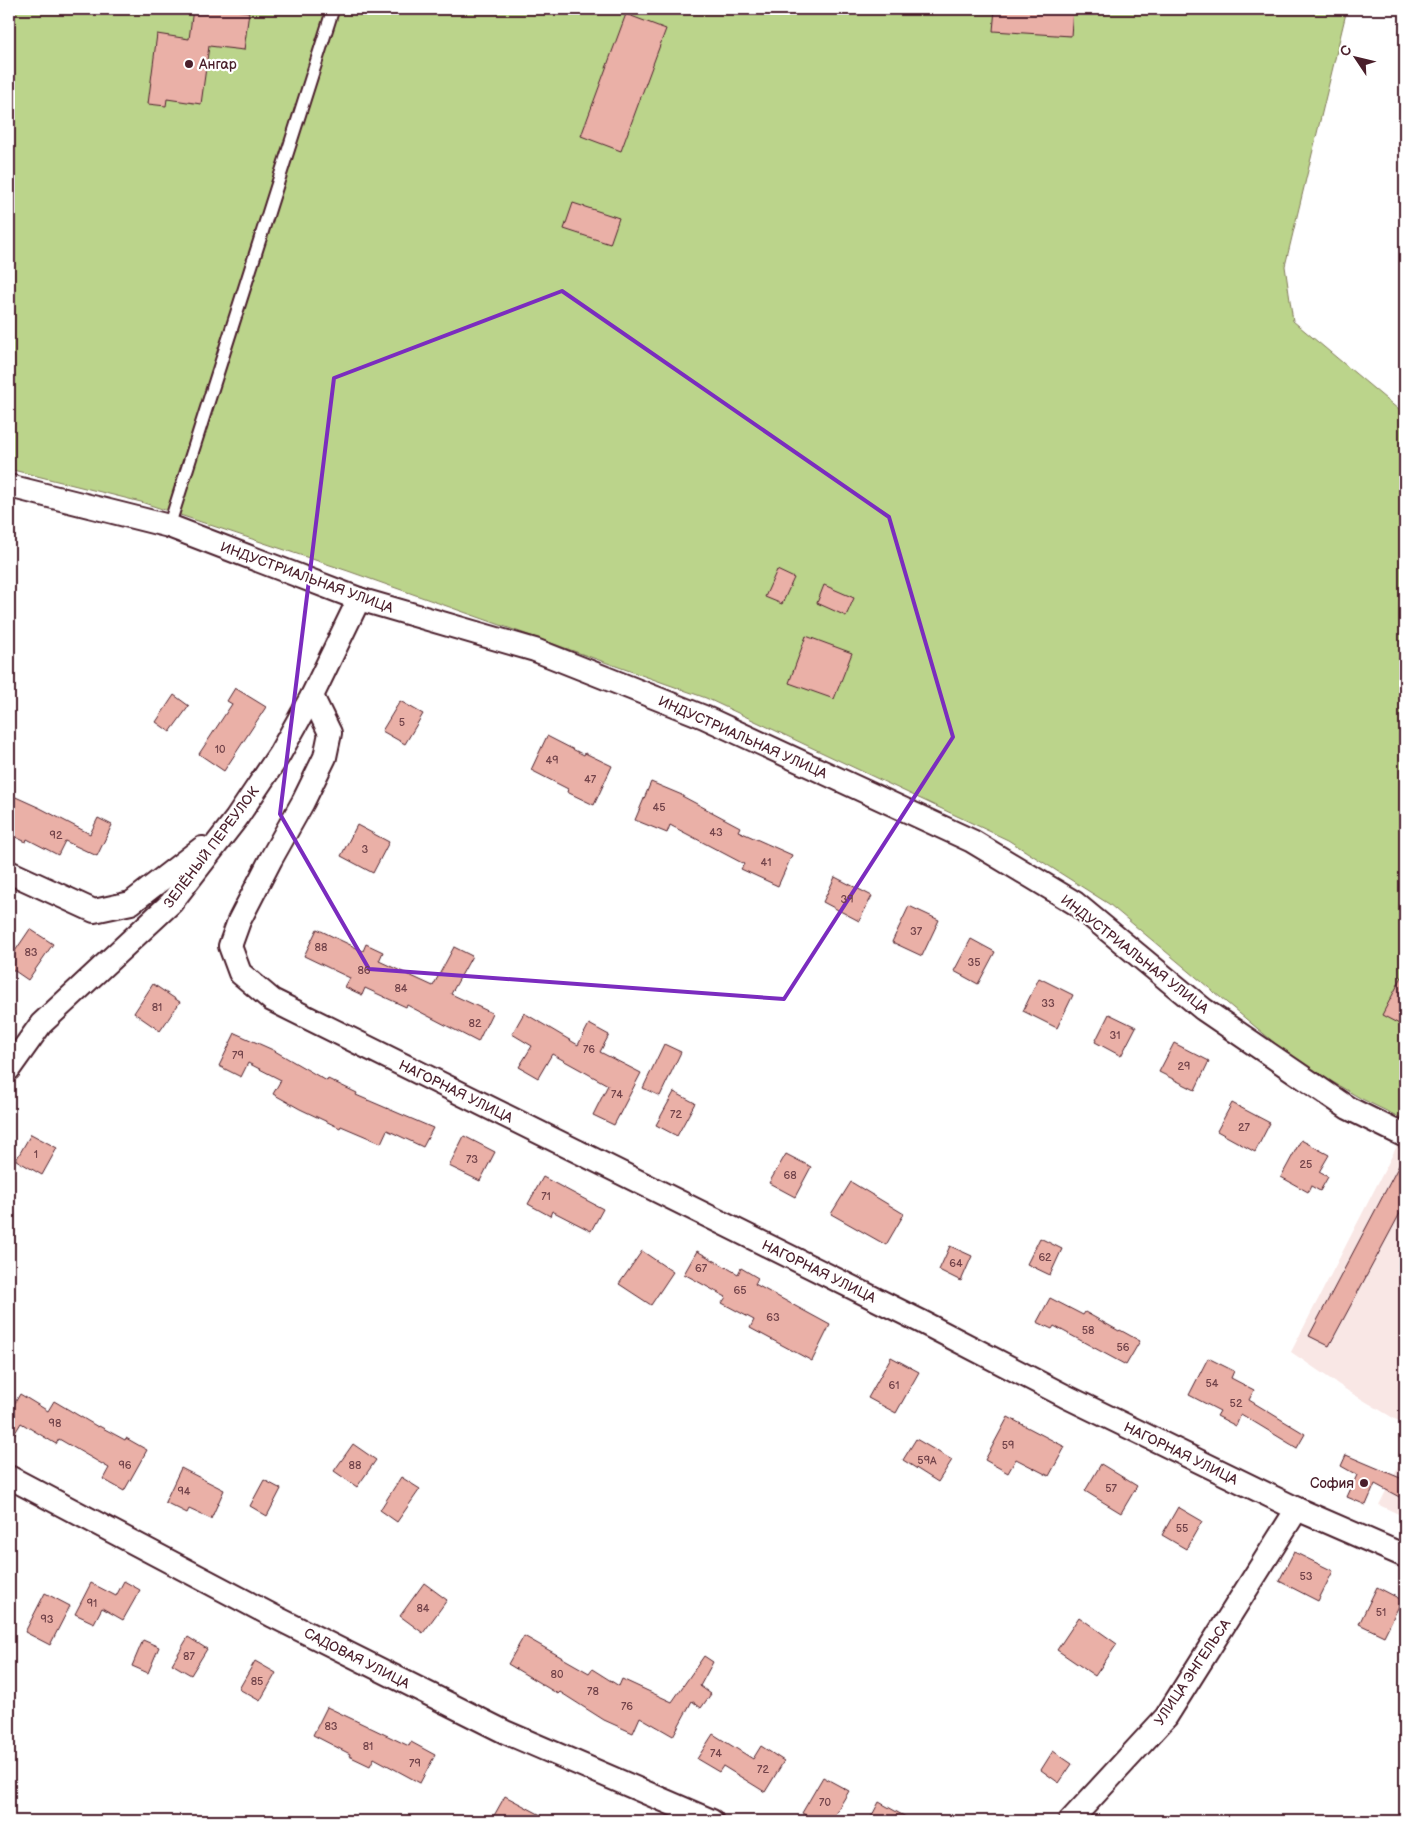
<svg xmlns="http://www.w3.org/2000/svg" width="1414" height="1830" viewBox="0 0 1414 1830" font-family="'Balsamiq Sans',sans-serif">
<rect width="100%" height="100%" fill="#fff"/>
<filter id="ink" filterUnits="userSpaceOnUse"><feTurbulence type="fractalNoise" baseFrequency=".02" numOctaves="2"/><feDisplacementMap in="SourceGraphic" scale="10" xChannelSelector="R" yChannelSelector="G"/><feConvolveMatrix kernelMatrix="1 2 1 2 8 2 1 2 1" color-interpolation-filters="sRGB"/></filter>
<g filter="url(#ink)">
<g fill="#f9e7e5">
<path d="M 1397,1146 L 1405,1151 L 1405,1425 L 1348,1391 L 1291,1352 Z"/>
<path d="M 1405,1453 L 1405,1517 L 1379,1505 Z"/>
</g>
<path fill="#bbd48b" stroke="#827a5b" d="M 9,9 L 1347,9 L 1285,266 L 1293,321 L 1405,415 L 1405,1120 L 1360,1098 L 1295,1060 L 1109,904 L 1008,840 L 706,698 L 348,571 L 141,502 L 9,469 Z"/>
<g fill="#eab0a7" stroke="#4a1f2b">
<path d="M 193,9 L 226,9 L 249,12 L 244,50 L 209,46 L 201,104 L 167,99 L 166,106 L 148,104 L 157,34 L 189,39 Z"/>
<path d="M 995,9 L 1073,9 L 1071,36 L 993,31 Z"/>
<path d="M 626,14 L 666,29 L 621,151 L 581,136 Z"/>
<path d="M 573,203 L 619,218 L 610,244 L 564,229 Z"/>
<path d="M 777,570 L 794,578 L 782,604 L 765,597 Z"/>
<path d="M 824,585 L 854,598 L 846,616 L 817,603 Z"/>
<path d="M 806,636 L 852,653 L 834,699 L 789,683 Z"/>
<path d="M 235,688 L 266,707 L 224,771 L 199,754 L 232,704 L 227,701 Z"/>
<path d="M 174,695 L 189,706 L 170,732 L 156,722 Z"/>
<path d="M 400,701 L 423,714 L 405,744 L 382,731 Z"/>
<path d="M 547,736 L 584,755 L 585,753 L 612,766 L 594,805 L 567,792 L 568,789 L 531,770 Z"/>
<path d="M 651,782 L 682,795 L 682,796 L 740,827 L 738,831 L 792,855 L 778,886 L 741,869 L 744,864 L 670,825 L 667,833 L 635,820 Z"/>
<path d="M 9,794 L 40,808 L 90,834 L 98,818 L 112,825 L 97,856 L 65,841 L 58,855 L 27,839 L 26,842 L 9,834 Z"/>
<path d="M 357,825 L 389,842 L 373,873 L 341,856 Z"/>
<path d="M 835,877 L 872,896 L 859,921 L 823,902 Z"/>
<path d="M 909,906 L 939,920 L 922,956 L 892,942 Z"/>
<path d="M 30,929 L 53,944 L 28,980 L 9,967 L 9,960 Z"/>
<path d="M 317,929 L 363,951 L 366,944 L 383,952 L 379,961 L 433,986 L 454,947 L 472,956 L 451,994 L 492,1013 L 478,1042 L 407,1005 L 406,1007 L 365,988 L 362,995 L 345,987 L 350,978 L 304,956 Z"/>
<path d="M 971,939 L 995,952 L 978,984 L 954,971 Z"/>
<path d="M 1405,971 L 1405,1027 L 1382,1015 Z"/>
<path d="M 1039,978 L 1073,995 L 1057,1028 L 1023,1011 Z"/>
<path d="M 153,984 L 180,1002 L 160,1031 L 134,1013 Z"/>
<path d="M 524,1013 L 578,1045 L 589,1024 L 609,1035 L 600,1052 L 641,1073 L 614,1125 L 593,1115 L 608,1085 L 552,1054 L 538,1078 L 519,1067 L 532,1046 L 512,1034 Z"/>
<path d="M 1109,1014 L 1136,1027 L 1121,1056 L 1095,1042 Z"/>
<path d="M 235,1033 L 273,1050 L 327,1081 L 328,1079 L 357,1093 L 356,1095 L 433,1128 L 423,1147 L 387,1130 L 381,1143 L 341,1126 L 340,1128 L 300,1109 L 273,1094 L 281,1080 L 248,1063 L 241,1077 L 219,1066 Z"/>
<path d="M 1174,1043 L 1209,1061 L 1195,1090 L 1159,1072 Z"/>
<path d="M 664,1044 L 681,1052 L 660,1096 L 643,1088 Z"/>
<path d="M 674,1092 L 695,1103 L 677,1136 L 656,1125 Z"/>
<path d="M 1232,1103 L 1270,1123 L 1255,1152 L 1217,1131 Z"/>
<path d="M 31,1134 L 57,1148 L 42,1175 L 16,1160 Z"/>
<path d="M 464,1136 L 495,1152 L 480,1181 L 449,1166 Z"/>
<path d="M 1301,1140 L 1329,1155 L 1319,1172 L 1328,1177 L 1320,1191 L 1311,1186 L 1308,1192 L 1281,1177 Z"/>
<path d="M 786,1154 L 811,1167 L 795,1197 L 769,1183 Z"/>
<path d="M 1405,1154 L 1405,1204 L 1329,1346 L 1309,1336 Z"/>
<path d="M 543,1177 L 603,1209 L 591,1231 L 552,1211 L 550,1216 L 528,1204 Z"/>
<path d="M 851,1182 L 904,1214 L 886,1245 L 831,1214 Z"/>
<path d="M 1040,1238 L 1062,1249 L 1050,1275 L 1027,1264 Z"/>
<path d="M 950,1246 L 972,1256 L 961,1281 L 939,1270 Z"/>
<path d="M 642,1251 L 673,1272 L 651,1305 L 619,1284 Z"/>
<path d="M 697,1251 L 738,1274 L 741,1268 L 758,1278 L 755,1284 L 830,1325 L 812,1361 L 750,1328 L 754,1320 L 722,1303 L 726,1297 L 684,1274 Z"/>
<path d="M 1050,1298 L 1083,1315 L 1085,1312 L 1119,1331 L 1120,1330 L 1140,1341 L 1126,1365 L 1054,1326 L 1052,1329 L 1037,1322 Z"/>
<path d="M 891,1357 L 919,1372 L 896,1413 L 868,1398 Z"/>
<path d="M 1208,1358 L 1234,1371 L 1231,1378 L 1254,1390 L 1249,1400 L 1305,1434 L 1297,1448 L 1241,1414 L 1236,1426 L 1217,1416 L 1220,1411 L 1189,1395 Z"/>
<path d="M 20,1394 L 48,1411 L 54,1401 L 98,1427 L 99,1426 L 125,1440 L 126,1438 L 147,1450 L 124,1491 L 103,1479 L 109,1468 L 59,1439 L 56,1444 L 21,1423 L 9,1443 L 9,1413 Z"/>
<path d="M 1008,1417 L 1065,1447 L 1049,1476 L 1016,1459 L 1008,1473 L 985,1460 Z"/>
<path d="M 916,1439 L 952,1460 L 938,1482 L 903,1460 Z"/>
<path d="M 353,1444 L 376,1460 L 357,1487 L 334,1471 Z"/>
<path d="M 1346,1455 L 1405,1480 L 1405,1500 L 1375,1484 L 1366,1505 L 1347,1497 L 1357,1475 L 1341,1466 Z"/>
<path d="M 1101,1464 L 1137,1486 L 1121,1513 L 1085,1491 Z"/>
<path d="M 181,1468 L 224,1490 L 211,1519 L 189,1509 L 187,1513 L 165,1502 Z"/>
<path d="M 401,1477 L 420,1489 L 397,1522 L 380,1510 Z"/>
<path d="M 264,1480 L 281,1489 L 267,1516 L 250,1506 Z"/>
<path d="M 1178,1507 L 1202,1521 L 1186,1549 L 1162,1535 Z"/>
<path d="M 1294,1552 L 1333,1571 L 1318,1601 L 1279,1581 Z"/>
<path d="M 124,1581 L 140,1590 L 123,1620 L 102,1608 L 94,1623 L 75,1614 L 91,1583 L 116,1596 Z"/>
<path d="M 424,1583 L 447,1600 L 423,1633 L 400,1616 Z"/>
<path d="M 1377,1587 L 1402,1600 L 1384,1636 L 1359,1624 Z"/>
<path d="M 45,1593 L 70,1606 L 50,1645 L 25,1632 Z"/>
<path d="M 1079,1617 L 1117,1644 L 1095,1676 L 1057,1650 Z"/>
<path d="M 524,1636 L 589,1673 L 592,1669 L 619,1686 L 622,1679 L 672,1702 L 704,1656 L 713,1662 L 700,1686 L 711,1694 L 701,1708 L 692,1701 L 673,1736 L 640,1717 L 633,1733 L 604,1720 L 560,1692 L 558,1694 L 508,1664 Z"/>
<path d="M 188,1637 L 207,1649 L 191,1675 L 172,1664 Z"/>
<path d="M 143,1640 L 159,1647 L 148,1673 L 132,1666 Z"/>
<path d="M 255,1661 L 276,1673 L 260,1701 L 239,1689 Z"/>
<path d="M 327,1707 L 409,1746 L 411,1742 L 435,1755 L 420,1783 L 374,1758 L 370,1766 L 349,1756 L 350,1754 L 313,1735 Z"/>
<path d="M 713,1734 L 753,1759 L 761,1746 L 784,1761 L 765,1792 L 723,1766 L 719,1772 L 697,1759 Z"/>
<path d="M 1053,1751 L 1072,1764 L 1059,1783 L 1041,1770 Z"/>
<path d="M 823,1777 L 849,1791 L 831,1821 L 816,1821 L 802,1813 Z"/>
<path d="M 505,1796 L 552,1821 L 491,1821 Z"/>
<path d="M 879,1802 L 913,1821 L 869,1821 Z"/>
</g>
<g fill="none" stroke-linecap="round" stroke-linejoin="round">
<defs>
<path id="lane" d="M 169,526 L 333,9"/>
<g id="street">
<path d="M 9,486 L 169,526 L 359,599 L 535,650 L 704,717 L 972,841 L 1075,903 L 1203,1009 L 1348,1108 L 1405,1136"/>
<path d="M 359,599 L 312,696 L 330,733 L 325,757 L 303,802 L 271,859 L 239,921 L 230,946 L 240,973 L 272,1000 L 920,1321 L 1065,1396 L 1297,1509 L 1405,1556"/>
<path d="M 9,872 L 94,911 L 131,903 L 202,848"/>
<path d="M 9,1069 L 41,1024 L 171,903 L 236,819 L 279,755 L 312,696"/>
<path d="M 9,1477 L 273,1616 L 505,1732 L 712,1821"/>
<path d="M 1070,1821 L 1166,1717 L 1297,1509"/>
</g>
</defs>
<use href="#lane" stroke="#4a1f2b" stroke-width="15"/>
<use href="#street" stroke="#4a1f2b" stroke-width="26"/>
<use href="#lane" stroke="#fff" stroke-width="11"/>
<use href="#street" stroke="#fff" stroke-width="22"/>
</g>
</g>
<path fill="none" stroke="#7b2cbf" stroke-width="4" stroke-linejoin="round" d="M 562,291 L 889,517 L 953,737 L 784,999 L 369,969 L 280,814 L 334,378 Z"/>
<g fill="#4a1f2b" stroke="#fff" stroke-width="2">
<circle cx="189" cy="64" r="5"/>
<circle cx="1364" cy="1483" r="5"/>
</g>
<g text-anchor="middle" stroke-width="4.5" stroke-linejoin="round" paint-order="stroke">
<g font-size="11" fill="#72434a">
<text x="402" y="726">5</text>
<text x="220" y="753">10</text>
<text x="552" y="764">49</text>
<text x="590" y="783">47</text>
<text x="659" y="811">45</text>
<text x="716" y="836">43</text>
<text x="56" y="839">92</text>
<text x="365" y="853">3</text>
<text x="766" y="866">41</text>
<text x="847" y="903">39</text>
<text x="916" y="935">37</text>
<text x="321" y="951">88</text>
<text x="31" y="956">83</text>
<text x="974" y="966">35</text>
<text x="364" y="974">86</text>
<text x="401" y="992">84</text>
<text x="1048" y="1007">33</text>
<text x="157" y="1011">81</text>
<text x="475" y="1027">82</text>
<text x="1115" y="1039">31</text>
<text x="589" y="1053">76</text>
<text x="238" y="1059">79</text>
<text x="1184" y="1070">29</text>
<text x="617" y="1098">74</text>
<text x="676" y="1118">72</text>
<text x="1244" y="1131">27</text>
<text x="36" y="1158">1</text>
<text x="472" y="1163">73</text>
<text x="1306" y="1168">25</text>
<text x="790" y="1179">68</text>
<text x="546" y="1200">71</text>
<text x="1045" y="1261">62</text>
<text x="956" y="1267">64</text>
<text x="701" y="1272">67</text>
<text x="740" y="1294">65</text>
<text x="773" y="1321">63</text>
<text x="1088" y="1334">58</text>
<text x="1123" y="1351">56</text>
<text x="1212" y="1387">54</text>
<text x="894" y="1389">61</text>
<text x="1236" y="1407">52</text>
<text x="55" y="1427">98</text>
<text x="1008" y="1449">59</text>
<text x="927" y="1464">59А</text>
<text x="125" y="1469">96</text>
<text x="355" y="1469">88</text>
<text x="1111" y="1492">57</text>
<text x="184" y="1495">94</text>
<text x="1182" y="1532">55</text>
<text x="1306" y="1580">53</text>
<text x="92" y="1607">91</text>
<text x="423" y="1612">84</text>
<text x="1381" y="1616">51</text>
<text x="47" y="1623">93</text>
<text x="189" y="1660">87</text>
<text x="557" y="1678">80</text>
<text x="257" y="1685">85</text>
<text x="593" y="1695">78</text>
<text x="627" y="1710">76</text>
<text x="331" y="1730">83</text>
<text x="368" y="1750">81</text>
<text x="716" y="1757">74</text>
<text x="415" y="1767">79</text>
<text x="763" y="1773">72</text>
<text x="825" y="1806">70</text>
</g>
<g font-size="14" fill="#4a1f2b" stroke="#fff" text-anchor="start">
<text x="199" y="69">Ангар</text>
<text x="1354" y="1488" text-anchor="end">София</text>
</g>
<g font-size="14" fill="#4a1f2b" stroke="#fff">
<text transform="translate(307 577) rotate(20)" y="5">ИНДУСТРИАЛЬНАЯ УЛИЦА</text>
<text transform="translate(743 737) rotate(24)" y="5">ИНДУСТРИАЛЬНАЯ УЛИЦА</text>
<text transform="translate(211 847) rotate(-53)" y="5">ЗЕЛЁНЫЙ ПЕРЕУЛОК</text>
<text transform="translate(1135 954) rotate(38)" y="5">ИНДУСТРИАЛЬНАЯ УЛИЦА</text>
<text transform="translate(456 1091) rotate(26)" y="5">НАГОРНАЯ УЛИЦА</text>
<text transform="translate(819 1271) rotate(26)" y="5">НАГОРНАЯ УЛИЦА</text>
<text transform="translate(1181 1453) rotate(26)" y="5">НАГОРНАЯ УЛИЦА</text>
<text transform="translate(357 1658) rotate(27)" y="5">САДОВАЯ УЛИЦА</text>
<text transform="translate(1192 1672) rotate(-56)" y="5">УЛИЦА ЭНГЕЛЬСА</text>
</g>
</g>
<rect width="1414" height="1830" fill="none" stroke="#fff" stroke-width="30"/>
<rect x="15" y="15" width="1384" height="1800" fill="none" stroke="#4a1f2b" stroke-width="2" filter="url(#ink)"/>
<g transform="translate(1356 58) rotate(305)" stroke="#ffffff" stroke-width="4" paint-order="stroke">
<path d="M0-4L9 19L0 12L-9 19Z" fill="#4a1f2b"/>
<text y="-8" font-size="14" font-weight="bold" text-anchor="middle" fill="#4a1f2b">С</text>
</g>
</svg>
